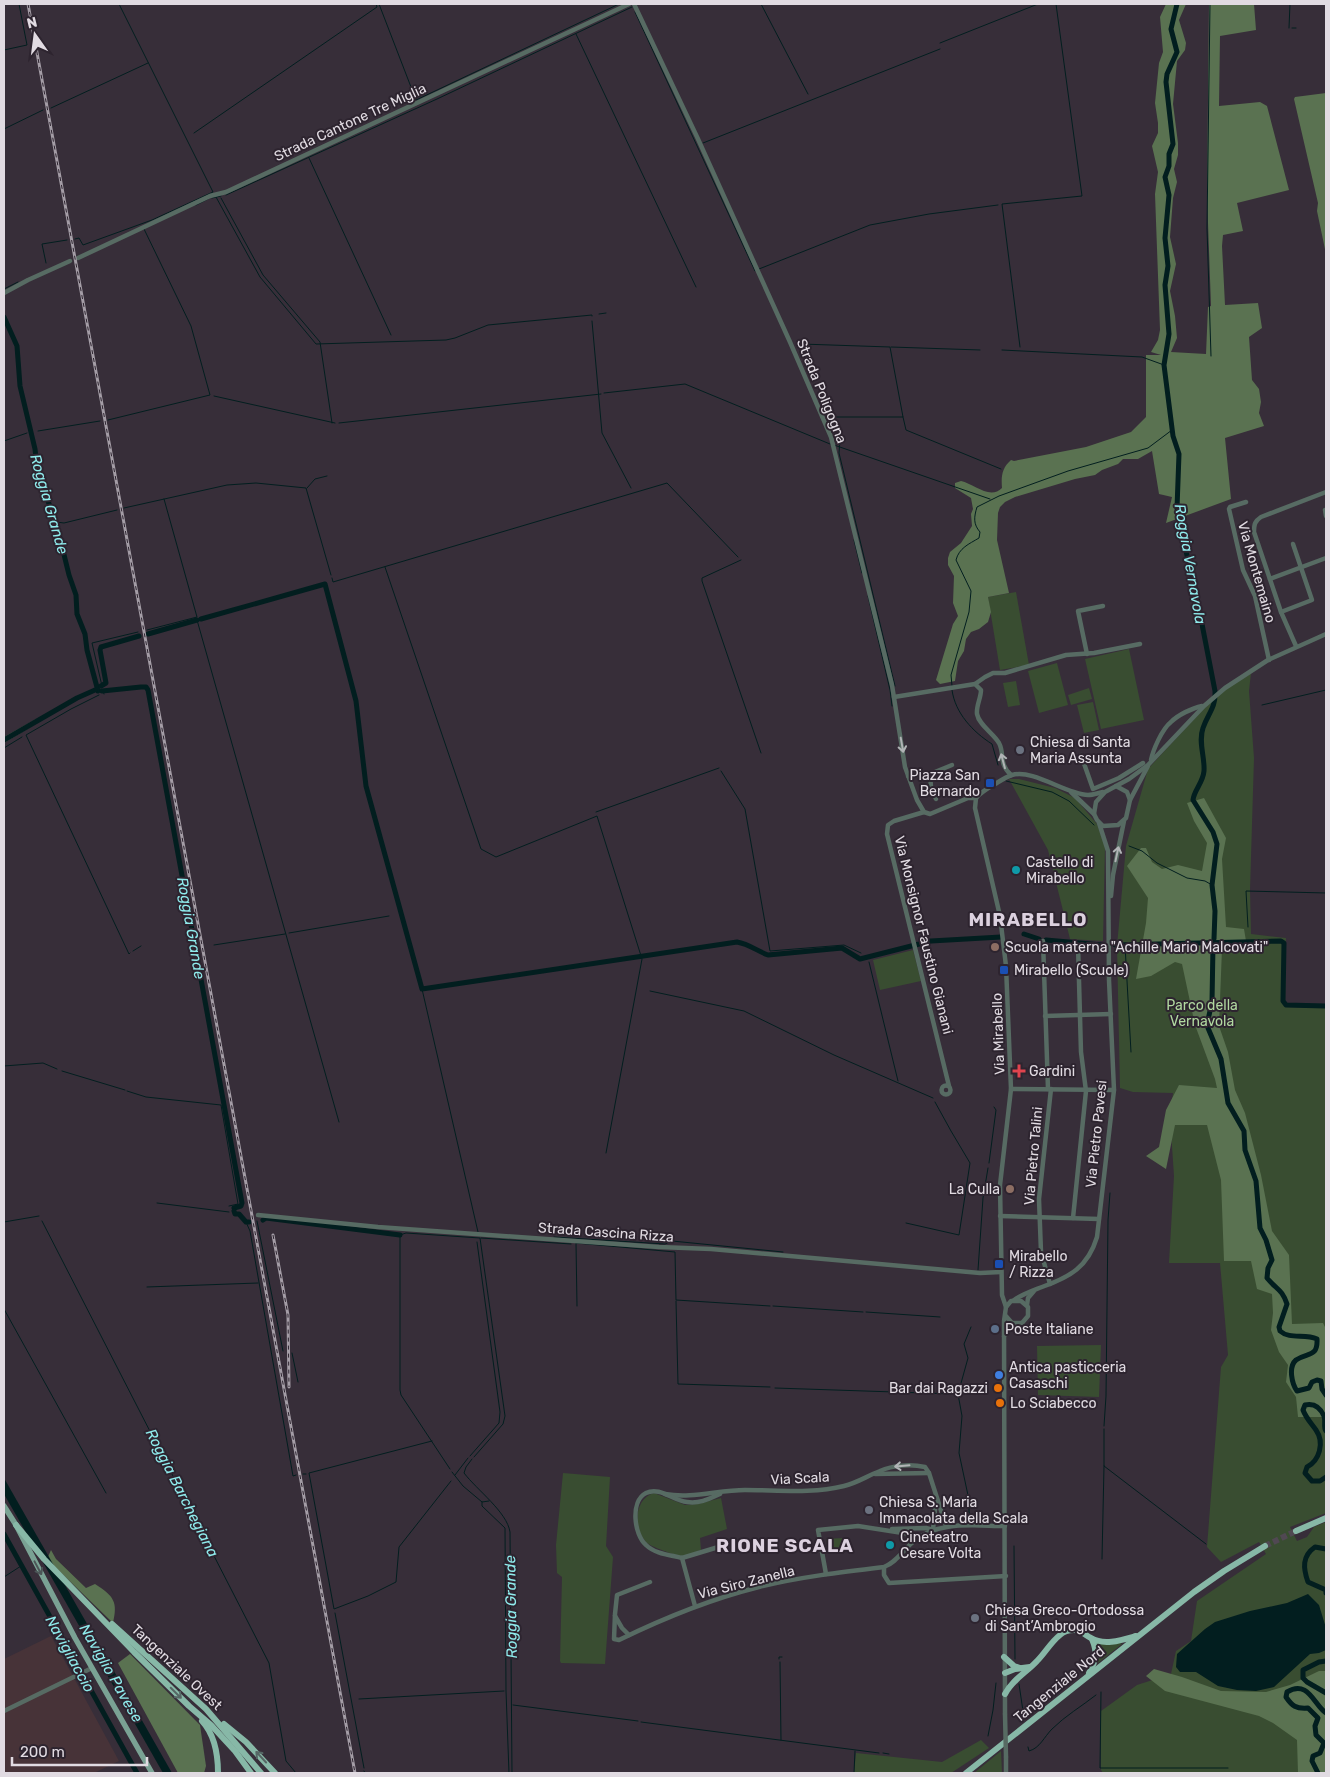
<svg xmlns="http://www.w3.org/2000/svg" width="1330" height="1777" viewBox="0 0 1330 1777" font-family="Rubik,sans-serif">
<rect width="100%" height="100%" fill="#372e39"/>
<path fill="#473338" d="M 51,1636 L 119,1761 L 94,1773 L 4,1773 L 4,1659 Z"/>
<g fill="#394d31">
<path d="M 1016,592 L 1029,665 L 1000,670 L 988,597 Z"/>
<path d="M 1129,649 L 1144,720 L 1101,729 L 1085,659 Z"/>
<path d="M 1057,663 L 1068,705 L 1039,713 L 1028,671 Z"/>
<path d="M 1251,673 L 1249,691 L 1254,758 L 1250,890 L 1251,934 L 1286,938 L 1285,1007 L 1326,1008 L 1326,1513 L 1290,1527 L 1297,1541 L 1307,1537 L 1314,1527 L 1326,1522 L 1326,1773 L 1103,1773 L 1101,1770 L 1101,1711 L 1137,1685 L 1171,1674 L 1176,1651 L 1191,1641 L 1197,1601 L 1266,1554 L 1259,1542 L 1221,1562 L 1207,1547 L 1221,1367 L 1228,1355 L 1220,1263 L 1169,1263 L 1174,1176 L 1170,1117 L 1173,1093 L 1133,1092 L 1120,1088 L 1117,946 L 1126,846 L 1148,769 L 1206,706 L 1227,688 Z"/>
<path d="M 1016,681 L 1020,705 L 1008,707 L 1003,683 Z"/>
<path d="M 1089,688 L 1092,699 L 1071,705 L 1068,695 Z"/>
<path d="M 1093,702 L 1099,730 L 1084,733 L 1077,705 Z"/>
<path d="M 1009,779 L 1019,779 L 1055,788 L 1075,798 L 1097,824 L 1105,846 L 1103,941 L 1070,939 L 1048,850 Z"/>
<path d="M 913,950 L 921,981 L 880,990 L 873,960 Z"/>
<path d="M 1101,1345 L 1099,1397 L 1038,1395 L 1037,1346 Z"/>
<path d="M 563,1473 L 610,1477 L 606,1546 L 613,1557 L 605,1664 L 561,1663 L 560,1661 L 562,1577 L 557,1573 L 556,1545 Z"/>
<path d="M 654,1493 L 685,1505 L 698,1504 L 721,1498 L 727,1529 L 700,1538 L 701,1550 C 695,1552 687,1556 682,1556 C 676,1556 649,1546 646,1542 C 633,1528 634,1499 654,1493 Z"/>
<path d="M 844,1538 L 845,1548 L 828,1550 L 826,1539 Z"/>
<path d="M 1095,1641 L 1120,1643 L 1122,1644 L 1098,1663 L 1098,1649 Z"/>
<path d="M 981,1740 L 989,1748 L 951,1773 L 854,1773 L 856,1753 L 942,1762 Z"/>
<path d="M 1001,1751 L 1002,1773 L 974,1773 Z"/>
</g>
<g fill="#5a7251">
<path d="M 1166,4 L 1186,4 L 1179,20 L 1186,43 L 1185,50 L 1177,61 L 1173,104 L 1178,143 L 1178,155 L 1174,169 L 1177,182 L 1173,198 L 1170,237 L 1176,264 L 1170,291 L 1175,316 L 1177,338 L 1171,352 L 1206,354 L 1208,307 L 1211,306 L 1207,195 L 1209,4 L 1254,4 L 1256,30 L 1220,36 L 1219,106 L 1260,102 L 1267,106 L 1289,190 L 1237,203 L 1243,231 L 1223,235 L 1222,246 L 1225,305 L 1258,303 L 1262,328 L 1249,337 L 1252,380 L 1259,389 L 1261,402 L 1259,413 L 1264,426 L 1225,438 L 1231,499 L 1166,523 L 1172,497 L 1159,494 L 1152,451 L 1138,459 L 1123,459 L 1118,464 L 1102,470 L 1095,475 L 1075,479 L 1015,497 L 1005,502 L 1000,507 L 998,513 L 997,540 L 1009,593 L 988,597 L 991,612 L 988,622 L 979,629 L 971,632 L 966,639 L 964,651 L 958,661 L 955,681 L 940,684 L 936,680 L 953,624 L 958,616 L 953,603 L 954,576 L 948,565 L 948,558 L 950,552 L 961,543 L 972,526 L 971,514 L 973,509 L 971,498 L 955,488 L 955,483 L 961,481 C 974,484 990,500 1002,488 C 1001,476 1002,468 1011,460 L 1014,461 L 1086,447 L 1131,432 L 1146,417 L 1146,355 L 1161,355 L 1151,352 L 1158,340 L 1160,330 L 1155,194 L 1158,172 L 1152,146 L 1158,133 L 1158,123 L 1155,103 L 1159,63 L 1163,52 L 1160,17 Z"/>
<path d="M 1326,93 L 1326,254 L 1317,211 L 1318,203 L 1294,99 L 1295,97 Z"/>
<path d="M 36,719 L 34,725 L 4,743 L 4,737 Z"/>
<path d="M 1204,798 L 1226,838 L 1222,859 L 1226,927 L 1244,929 L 1247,947 L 1222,949 L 1219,1026 L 1228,1052 L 1235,1090 L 1245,1113 L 1261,1175 L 1272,1231 L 1289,1255 L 1292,1324 L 1323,1323 L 1326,1329 L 1326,1417 L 1298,1417 L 1296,1397 L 1286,1382 L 1288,1365 L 1279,1352 L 1271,1330 L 1273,1313 L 1272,1294 L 1257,1289 L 1251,1261 L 1224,1261 L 1221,1180 L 1207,1125 L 1175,1125 L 1166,1169 L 1146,1156 L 1159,1147 L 1166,1110 L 1179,1085 L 1217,1088 L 1215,1079 L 1195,1025 L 1182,964 L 1175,962 L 1151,976 L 1136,979 L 1146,923 L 1148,898 L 1127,866 L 1141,848 L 1146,848 L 1152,862 L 1162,869 L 1178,865 L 1202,871 L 1207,843 L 1194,821 L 1187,803 Z"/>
<path d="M 51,1550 L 56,1559 L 86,1588 L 95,1584 C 114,1596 118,1602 113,1623 L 47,1559 Z"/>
<path d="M 130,1654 L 200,1725 L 206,1766 L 204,1773 L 178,1773 L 118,1663 Z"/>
<path d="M 1154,1669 L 1182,1677 L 1221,1691 L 1266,1692 L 1290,1685 L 1319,1671 L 1326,1671 L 1326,1773 L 1298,1773 L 1297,1740 L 1273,1723 L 1259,1716 L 1165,1691 L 1146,1676 Z"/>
</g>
<g fill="#021e1f">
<path d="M 4,1478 L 172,1773 L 163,1773 L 4,1494 Z"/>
<path d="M 1308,1594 L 1319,1605 L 1326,1628 L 1326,1650 L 1319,1653 L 1310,1654 L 1274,1687 L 1256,1691 L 1237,1690 L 1218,1686 L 1196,1672 L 1180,1672 L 1176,1667 L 1177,1654 L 1205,1629 L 1215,1622 L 1250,1611 L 1287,1603 Z"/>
</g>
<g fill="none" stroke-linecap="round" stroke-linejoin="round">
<g stroke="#021e1f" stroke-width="1">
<path d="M 379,4 L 416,100 L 619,4"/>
<path d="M 761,4 L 808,94"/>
<path d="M 1210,4 L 1207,228 L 1211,356"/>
<path d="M 635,12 L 755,271"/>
<path d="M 1289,28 L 1290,4"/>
<path d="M 1292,28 L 1296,28"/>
<path d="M 576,34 L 696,287"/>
<path d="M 940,43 L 1038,4"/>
<path d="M 4,50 L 27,45 L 19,4"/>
<path d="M 51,108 L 148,63"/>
<path d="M 4,129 L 43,110"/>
<path d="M 194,133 L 377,7 L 376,4"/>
<path d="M 703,143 L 940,49"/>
<path d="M 309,158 L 391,335"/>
<path d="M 226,195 L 437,99 L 632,7"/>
<path d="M 216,197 L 260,277 L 316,344 L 446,340 L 455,338 L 488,325 L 592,315 L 592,316"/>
<path d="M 212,198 L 221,196"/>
<path d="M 221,198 L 263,275 L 320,342 L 332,423"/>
<path d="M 196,205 L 208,199"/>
<path d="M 75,239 L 79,238 L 83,245 L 152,220 L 213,192 L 119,4"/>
<path d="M 46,263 L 42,244 L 67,240"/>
<path d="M 759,269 L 870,225 L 929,214 L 998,205"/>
<path d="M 4,289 L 18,282"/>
<path d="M 599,314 L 606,313"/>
<path d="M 592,321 L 602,433 L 631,488"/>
<path d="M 801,344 L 890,347 L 903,417 L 831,417 L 840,440 L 839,453 L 895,686"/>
<path d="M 891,347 L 980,350"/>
<path d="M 1020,347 L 1002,204 L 1082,196 L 1056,4"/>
<path d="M 1002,350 L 1142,357 L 1164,365"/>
<path d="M 604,393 L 685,384 L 830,444"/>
<path d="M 214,396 L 335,423"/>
<path d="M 903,417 L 906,430 L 1001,469"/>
<path d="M 108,420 L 210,395 L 191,326 L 144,229"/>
<path d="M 339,423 L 601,394"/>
<path d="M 38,431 L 100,421"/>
<path d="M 4,441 L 27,433"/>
<path d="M 834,445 L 990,499"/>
<path d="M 307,488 L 315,479 L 327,476"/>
<path d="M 124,508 L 227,485 L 256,483 L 306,488 L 331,575"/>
<path d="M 56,522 L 64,523 L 117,510"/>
<path d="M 854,540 L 862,573"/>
<path d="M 741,560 L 702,578 L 702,581 L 761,753"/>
<path d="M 385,567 L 481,849 L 496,857 L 597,816 L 642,959 L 606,1153"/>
<path d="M 332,578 L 333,582 L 667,483 L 738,557"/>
<path d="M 868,596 L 890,690 L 892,706"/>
<path d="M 197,620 L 339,1122"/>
<path d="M 147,630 L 197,617 L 164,499"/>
<path d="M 102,686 L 92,643 L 138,632"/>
<path d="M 952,686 L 951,675 L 969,612 L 971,591 L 956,560 C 959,548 969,544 979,538 L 980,532 C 973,524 974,517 977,507 L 999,496 L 1068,471 L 1148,448 L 1172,430"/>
<path d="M 103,690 L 104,694"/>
<path d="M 952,690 C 955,713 973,732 992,744 L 998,765"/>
<path d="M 99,695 L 71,709 L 26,735 L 129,954 L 130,953"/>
<path d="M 1262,705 L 1326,690"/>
<path d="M 4,748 L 22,737"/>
<path d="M 721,771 L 745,809 L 770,951 L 844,945 L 861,953"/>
<path d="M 1006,781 L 1052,792 L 1069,801 L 1094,825"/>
<path d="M 596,812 L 719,768"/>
<path d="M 1129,846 L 1142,851 L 1157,863 L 1187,878 L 1205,881 L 1212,885"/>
<path d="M 1248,927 L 1246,891 L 1326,893"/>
<path d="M 289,933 L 389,916"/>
<path d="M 214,945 L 285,934"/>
<path d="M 1125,945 L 1131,1052"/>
<path d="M 133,951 L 141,946"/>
<path d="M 869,962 L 898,1081"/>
<path d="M 422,989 L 478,1232"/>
<path d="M 650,991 L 744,1011 L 834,1055 L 933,1098"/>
<path d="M 4,1066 L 43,1063 L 57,1069"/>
<path d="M 62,1071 L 125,1090"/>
<path d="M 127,1091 L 146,1097 L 221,1105 L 238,1204 L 229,1206"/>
<path d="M 989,1163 L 996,1110 L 994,1107"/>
<path d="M 157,1203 L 229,1212"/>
<path d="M 42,1221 L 269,1663 L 286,1761 L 296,1773"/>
<path d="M 257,1221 L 283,1351"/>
<path d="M 4,1222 L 39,1216"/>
<path d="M 246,1222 L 250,1231 L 293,1476 L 296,1475"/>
<path d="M 906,1223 L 959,1235 L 970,1163 L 951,1131 L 935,1102"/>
<path d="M 554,1237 L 665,1244 L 672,1241 L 783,1252"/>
<path d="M 481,1238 L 571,1244"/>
<path d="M 978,1270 L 983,1198 L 988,1168"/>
<path d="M 147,1287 L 258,1283"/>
<path d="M 676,1301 L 678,1384 L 770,1387"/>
<path d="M 577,1306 L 576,1243 L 675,1252 L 676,1300 L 770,1306"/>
<path d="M 773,1306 L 863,1312"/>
<path d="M 4,1309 L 106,1493"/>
<path d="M 866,1312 L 940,1317"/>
<path d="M 971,1327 L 964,1344 L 968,1358 L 958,1394 L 962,1416 L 959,1453 L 969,1500 L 969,1512 L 974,1522"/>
<path d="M 292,1353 L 298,1382"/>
<path d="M 775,1388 L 954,1394"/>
<path d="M 1104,1426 L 1106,1396 L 1108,1220 L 1110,1193"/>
<path d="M 1104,1429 L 1104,1466 L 1206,1544"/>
<path d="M 432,1441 L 309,1473 L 334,1609 L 368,1596 L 396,1582 L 399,1547 L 451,1481"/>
<path d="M 470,1456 L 499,1423 L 500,1412 L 477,1242"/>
<path d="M 472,1459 L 466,1467 L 464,1473 C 477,1490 507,1512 510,1532 L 512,1773"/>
<path d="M 450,1469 L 401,1395 L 400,1390 L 400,1235 L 406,1233 L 480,1238 L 505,1416 L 503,1424 L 474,1457"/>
<path d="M 452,1472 L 463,1486 L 482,1502 L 489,1501"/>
<path d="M 303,1474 L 306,1474"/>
<path d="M 455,1475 L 468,1458"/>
<path d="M 482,1502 L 482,1506 L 505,1528 L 506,1691 L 509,1773"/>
<path d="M 1014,1546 L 1015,1659"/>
<path d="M 1102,1559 L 1104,1466"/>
<path d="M 4,1577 L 21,1566"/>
<path d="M 335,1613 L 364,1768"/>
<path d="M 779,1659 L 779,1657 L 782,1657"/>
<path d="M 780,1662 L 781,1740"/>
<path d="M 1019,1684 L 1023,1711"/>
<path d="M 1101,1692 L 1100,1768 L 1228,1768"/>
<path d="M 359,1699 L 504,1691"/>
<path d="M 513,1705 L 638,1721"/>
<path d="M 641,1722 L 879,1753"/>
<path d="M 988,1736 L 993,1710 L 996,1683"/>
<path d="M 1028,1747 L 1029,1751 C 1040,1748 1044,1737 1052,1729 C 1065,1716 1082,1706 1096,1695"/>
<path d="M 883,1753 L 889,1754"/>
<path d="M 364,1771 L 365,1773"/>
<path d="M 854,1773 L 855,1751"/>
</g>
<g stroke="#021e1f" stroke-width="5">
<path d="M 1177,4 L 1171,29 L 1177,52 L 1167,74 L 1166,82 L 1173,144 L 1169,154 L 1169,166 L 1165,177 L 1169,195 L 1165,238 L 1168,266 L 1165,285 L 1169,334 L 1164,365 L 1173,436 L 1179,454 L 1177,508 L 1181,531 L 1195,588 L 1215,691 C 1216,708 1208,713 1203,728 C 1198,742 1205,757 1204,771 C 1203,783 1194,790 1193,800 L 1213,832 L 1217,844 L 1212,885 L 1215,911 L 1214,939"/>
<path d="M 4,317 L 17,346 L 20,386 L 35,449 L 38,475 L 56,522 L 69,575 L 76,595 L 77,614 L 85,634 L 87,650 L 98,691"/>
<path d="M 201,619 L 325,584 L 356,701 L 366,786 L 422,989 L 737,942 C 749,944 757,951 768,955 L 842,948 L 860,959 L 931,941 L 1001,937"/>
<path d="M 148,634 L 197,620"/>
<path d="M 101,686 L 106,683 L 100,650 L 101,647 L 139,636"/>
<path d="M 102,691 L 141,687 L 146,687 L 148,690 L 242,1203 L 241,1206 L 234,1208"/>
<path d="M 4,740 L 77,698 L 95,690"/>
<path d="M 1024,934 L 1039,939"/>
<path d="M 1046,940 L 1102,945"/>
<path d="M 1115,945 L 1281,941 L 1284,943 L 1283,1001 L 1286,1005 L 1326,1006"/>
<path d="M 1213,945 L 1212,1002 L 1208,1020 L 1208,1028 L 1221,1059 L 1228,1103 L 1244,1131 L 1245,1150 L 1256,1181 L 1260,1228 L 1266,1240 L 1272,1260 L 1268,1268 L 1267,1278 C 1277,1290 1282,1289 1287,1304 L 1279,1327 L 1280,1331 C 1290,1340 1305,1333 1317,1339 C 1318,1358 1307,1352 1296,1360 C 1288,1367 1292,1384 1297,1391 L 1309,1388 L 1312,1382 L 1317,1380 L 1321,1381 L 1322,1389 L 1326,1395"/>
<path d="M 234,1211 L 235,1214 L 239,1214 L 246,1222 L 249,1222"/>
<path d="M 263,1220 L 266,1218 L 400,1235"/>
<path d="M 1326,1431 C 1323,1427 1326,1422 1324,1416 C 1320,1407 1314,1403 1305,1405 L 1303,1410 C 1306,1418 1311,1423 1316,1430 C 1325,1443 1319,1461 1307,1467 L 1305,1473 L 1312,1481 L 1320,1481 L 1326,1477"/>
<path d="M 4,1534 L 137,1773"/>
<path d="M 1326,1549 L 1315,1547 C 1302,1556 1303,1568 1308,1582 L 1326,1590 L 1326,1593"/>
<path d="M 1326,1661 L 1319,1662 L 1303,1670 L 1303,1678 L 1307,1682 L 1326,1693"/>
<path d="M 1318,1773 L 1312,1761 L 1313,1756 L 1320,1753 L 1324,1743 L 1316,1735 L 1315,1726 L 1318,1718 L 1308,1708 C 1296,1709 1292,1706 1286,1697 L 1287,1692 C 1308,1679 1314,1705 1326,1713"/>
</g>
<path stroke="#504852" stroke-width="6" stroke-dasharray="6 3" stroke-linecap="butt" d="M 1265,1546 L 1296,1531"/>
<g stroke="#576b63" stroke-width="4.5">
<path d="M 634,4 L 698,139 L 790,342 L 831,437 L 892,685 L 905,767 L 917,800 L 924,812 L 930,814 L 968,798 L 976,798"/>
<path d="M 78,258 L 210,196 L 226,192 L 629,4"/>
<path d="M 4,293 L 28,280 L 70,261"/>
<path d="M 1246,502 L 1230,507 L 1229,509 L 1243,570 L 1255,596 L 1269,660"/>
<path d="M 1325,510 L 1326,516"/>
<path d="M 1270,579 L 1326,558"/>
<path d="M 1281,612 L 1312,600 L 1293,544"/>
<path d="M 1296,646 L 1281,612 L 1254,532 C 1254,524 1255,521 1261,517 L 1326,492"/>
<path d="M 1087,654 L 1078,611 L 1103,606"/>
<path d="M 975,684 L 985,677 L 993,673 L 1005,673 L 1066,655 L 1094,653 L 1140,644"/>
<path d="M 894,697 L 975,684 L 981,690 C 981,698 976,706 977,714 C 979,725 993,733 999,743 C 1005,754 998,763 1011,775"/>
<path d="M 1081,755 L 1093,789 L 1119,778 L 1143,763"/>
<path d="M 1151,760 C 1153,750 1162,729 1171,722 C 1178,715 1192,708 1202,706"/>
<path d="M 930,774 L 931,787 L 936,799"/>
<path d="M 908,776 L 930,774 L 952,765"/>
<path d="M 1116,786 L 1127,792 L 1130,800"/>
<path d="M 1071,792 L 1094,814 L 1097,820 L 1103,826 L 1118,825 L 1126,818 L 1130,800 L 1148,766"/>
<path d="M 976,798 L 975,808 L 1000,916 L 1006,966 L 1011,1089 L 1000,1185 L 1002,1295 L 1006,1307"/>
<path d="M 976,798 C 981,792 988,788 995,784 C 1000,781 1006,777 1012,775 C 1034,769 1065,794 1088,795 C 1093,795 1098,793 1103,792"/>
<path d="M 924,812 L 894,821 L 888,825 L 887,834 L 949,1086"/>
<path d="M 1094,814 L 1096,802 L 1105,792 L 1129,779 L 1148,765 L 1204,706 L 1225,688 L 1268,660 L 1326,634"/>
<path d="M 1111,896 L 1113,875 L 1124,821"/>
<path d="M 1043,941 L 1048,1089"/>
<path d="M 1045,1016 L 1111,1014"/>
<circle cx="946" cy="1090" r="4.5"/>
<path d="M 1011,1089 L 1114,1090"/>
<path d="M 258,1215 L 378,1227 L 659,1247 L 711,1249 L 980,1273 L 1001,1272"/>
<path d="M 1000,1216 L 1099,1219"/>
<path d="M 1073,1218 L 1086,1091 L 1081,1052 L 1078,945"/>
<path d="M 1050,1284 L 1041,1252 L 1039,1199 L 1051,1089"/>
<path d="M 1014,1300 C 1023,1294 1032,1291 1042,1287 C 1070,1277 1088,1267 1097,1237 L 1114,1090 L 1109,980 L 1108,851 L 1099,823"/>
<path d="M 1027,1305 L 1028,1298 L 1034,1291"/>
<path d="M 1004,1336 L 1009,1329 L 1014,1324"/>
<path d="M 875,1474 L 929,1473"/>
<path d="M 665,1494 C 692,1499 718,1490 745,1490 C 778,1490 812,1494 844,1486 C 857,1483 867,1476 880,1471 C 893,1465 911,1464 925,1467 L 929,1473 L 946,1526"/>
<path d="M 892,1529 L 926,1528 L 933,1530"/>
<path d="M 933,1530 L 936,1499"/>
<path d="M 682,1558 C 671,1555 655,1554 646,1545 C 634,1535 630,1501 646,1493 C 660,1486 673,1501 687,1502 C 699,1504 709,1499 720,1494"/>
<path d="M 682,1558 L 695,1606"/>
<path d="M 682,1558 L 725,1545"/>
<path d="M 884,1567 L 884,1575 L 889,1583 L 1006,1576"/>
<path d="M 826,1574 L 818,1530 L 858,1526 L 922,1536"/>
<path d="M 650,1582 L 617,1595 L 615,1614 L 614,1639 L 619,1640 C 664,1618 711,1599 759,1587 C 800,1577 842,1572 884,1567 C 897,1562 902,1551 913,1542 C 937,1520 975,1526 1005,1526"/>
<path d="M 615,1616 L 622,1628 L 629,1635"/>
<path d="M 4,1711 L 92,1668"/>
<path d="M 1005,1714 L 1004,1321 L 1006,1307 L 1011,1301 L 1021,1301 L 1028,1307 L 1028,1316 L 1022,1323 L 1012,1323 L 1005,1315"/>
<path d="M 1006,1757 L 1006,1773"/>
</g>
<path stroke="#7aa294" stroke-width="5.5" d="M 4,1506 L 16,1525 L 75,1638 L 152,1773"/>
<g stroke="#87b8a7" stroke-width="6">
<path d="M 16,1525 L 44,1559 L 134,1652 L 189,1706 L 211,1725 L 235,1751 L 251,1773"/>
<path d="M 1296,1531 L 1326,1518"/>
<path d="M 112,1624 L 206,1709 L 261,1773"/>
<path d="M 1004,1657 L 1014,1666 L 1020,1668"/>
<path d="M 1005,1673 L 1015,1669 L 1030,1667"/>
<path d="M 1089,1673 C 1096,1661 1098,1653 1092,1639"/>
<path d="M 1005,1694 C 1013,1679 1026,1673 1037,1661 C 1045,1653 1051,1642 1060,1635 C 1063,1632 1069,1630 1074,1630 C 1081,1630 1085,1635 1091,1638 C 1104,1646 1122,1640 1136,1636"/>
<path d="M 202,1721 C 215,1735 218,1755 218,1773"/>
<path d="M 224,1724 L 246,1742 L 275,1773"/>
<path d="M 966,1773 L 1194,1592 L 1224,1571 L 1265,1546"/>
</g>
<defs>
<g id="rail">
<path d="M 28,4 L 355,1773"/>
<path d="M 273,1235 L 288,1315 L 289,1387"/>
</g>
</defs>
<use href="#rail" stroke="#a49da6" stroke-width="3"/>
<use href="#rail" stroke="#2d242f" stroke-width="1" stroke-dasharray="4" stroke-linecap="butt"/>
<path stroke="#576b63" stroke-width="4.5" d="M 1005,1714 L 1006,1757"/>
</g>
<defs><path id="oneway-shaft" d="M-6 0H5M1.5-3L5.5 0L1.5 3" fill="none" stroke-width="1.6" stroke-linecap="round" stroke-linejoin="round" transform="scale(1.25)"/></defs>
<g stroke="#b1b4b6">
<use href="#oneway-shaft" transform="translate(902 745) rotate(80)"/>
<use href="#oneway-shaft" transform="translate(1003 761) rotate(-105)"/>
<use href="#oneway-shaft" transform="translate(1117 854) rotate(-78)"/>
<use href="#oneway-shaft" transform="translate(902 1466) rotate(175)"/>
</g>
<use stroke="#4c5657" href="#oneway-shaft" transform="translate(38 1568) rotate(62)"/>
<g stroke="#566765">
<use href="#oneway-shaft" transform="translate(176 1693) rotate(45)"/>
<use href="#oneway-shaft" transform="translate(261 1757) rotate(-133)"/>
</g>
<g fill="#6b7280" stroke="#2d242f" stroke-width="2">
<circle cx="1020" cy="750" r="5"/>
<circle cx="869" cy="1510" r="5"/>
<circle cx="975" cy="1618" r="5"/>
</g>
<g fill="#1a4fb4" stroke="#2d242f" stroke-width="2">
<rect x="985" y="778" width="10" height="10" rx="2.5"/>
<rect x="999" y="965" width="10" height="10" rx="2.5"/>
<rect x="994" y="1259" width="10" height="10" rx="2.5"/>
</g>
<g fill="#0f9aa8" stroke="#2d242f" stroke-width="2">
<circle cx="1016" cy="870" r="5"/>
<circle cx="890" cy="1545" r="5"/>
</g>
<g fill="#8d6e63" stroke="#2d242f" stroke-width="2">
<circle cx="995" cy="947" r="5"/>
<circle cx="1010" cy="1189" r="5"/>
</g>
<path fill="#e0444e" stroke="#2d242f" stroke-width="2" d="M1016.5 1063.5h5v5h5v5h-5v5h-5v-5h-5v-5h5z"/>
<circle fill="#5c6f8a" stroke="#2d242f" stroke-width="2" cx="995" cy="1329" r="5"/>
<circle fill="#3f7fe0" stroke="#2d242f" stroke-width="2" cx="999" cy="1375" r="5"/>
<g fill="#e8710a" stroke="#2d242f" stroke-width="2">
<circle cx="998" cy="1388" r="5"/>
<circle cx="1000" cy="1403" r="5"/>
</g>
<g text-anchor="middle" stroke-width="4" stroke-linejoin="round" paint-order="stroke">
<g font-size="14" fill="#e1dbe2" stroke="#2d242f">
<text transform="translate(350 122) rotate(-25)" y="5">Strada Cantone Tre Miglia</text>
<text transform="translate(822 391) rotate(68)" y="5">Strada Poligogna</text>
<text transform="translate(1257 572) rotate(74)" y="5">Via Montemaino</text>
<text transform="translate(924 935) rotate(76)" y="5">Via Monsignor Faustino Gianani</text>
<text transform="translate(998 1034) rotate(-92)" y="5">Via Mirabello</text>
<text transform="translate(1096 1134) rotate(-84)" y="5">Via Pietro Pavesi</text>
<text transform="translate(1033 1156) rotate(-85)" y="5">Via Pietro Talini</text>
<text transform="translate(606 1232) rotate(4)" y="5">Strada Cascina Rizza</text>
<text transform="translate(800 1478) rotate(-3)" y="5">Via Scala</text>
<text transform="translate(746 1582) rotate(-14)" y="5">Via Siro Zanella</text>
<text transform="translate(177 1667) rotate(43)" y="5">Tangenziale Ovest</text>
<text transform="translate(1059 1684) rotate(-39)" y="5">Tangenziale Nord</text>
</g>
<g font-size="14" fill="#e1dbe2" stroke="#2d242f" text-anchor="start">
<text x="1030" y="747">Chiesa di Santa<tspan x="1030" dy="16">Maria Assunta</tspan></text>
<text x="980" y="780" text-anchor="end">Piazza San<tspan x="980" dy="16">Bernardo</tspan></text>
<text x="1026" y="867">Castello di<tspan x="1026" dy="16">Mirabello</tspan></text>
<text x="1005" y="952">Scuola materna "Achille Mario Malcovati"</text>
<text x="1014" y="975">Mirabello (Scuole)</text>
<text x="1029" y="1076">Gardini</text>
<text x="1000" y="1194" text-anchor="end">La Culla</text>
<text x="1009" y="1261">Mirabello<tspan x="1009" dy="16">/ Rizza</tspan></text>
<text x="1005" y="1334">Poste Italiane</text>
<text x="1009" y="1372">Antica pasticceria<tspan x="1009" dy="16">Casaschi</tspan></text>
<text x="988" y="1393" text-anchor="end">Bar dai Ragazzi</text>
<text x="1010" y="1408">Lo Sciabecco</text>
<text x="879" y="1507">Chiesa S. Maria<tspan x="879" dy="16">Immacolata della Scala</tspan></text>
<text x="900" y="1542">Cineteatro<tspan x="900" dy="16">Cesare Volta</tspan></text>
<text x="985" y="1615">Chiesa Greco-Ortodossa<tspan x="985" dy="16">di Sant’Ambrogio</tspan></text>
</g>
<g font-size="14" fill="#b1d9a0" stroke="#2d242f">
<text x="1202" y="1010">Parco della<tspan x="1202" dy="16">Vernavola</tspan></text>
</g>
<g font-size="15" font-style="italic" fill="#8febec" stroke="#2d242f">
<text transform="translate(49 504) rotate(74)" y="5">Roggia Grande</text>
<text transform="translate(1190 564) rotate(80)" y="5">Roggia Vernavola</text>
<text transform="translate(191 928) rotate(80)" y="5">Roggia Grande</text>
<text transform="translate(182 1493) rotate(63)" y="5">Roggia Barchegiana</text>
<text transform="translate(511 1607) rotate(-91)" y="5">Roggia Grande</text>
<text transform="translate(70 1654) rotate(61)" y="5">Navigliaccio</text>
<text transform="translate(111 1673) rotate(60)" y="5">Naviglio Pavese</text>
</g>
<g font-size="19" font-weight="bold" letter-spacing="1" fill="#dcd1df" stroke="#2d242f">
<text x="1028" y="926">MIRABELLO</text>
<text x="785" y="1552">RIONE SCALA</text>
</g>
</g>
<rect width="1330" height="1777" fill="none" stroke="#e1dbe2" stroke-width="10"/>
<g transform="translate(35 35) rotate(346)" stroke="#2d242f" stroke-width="4" paint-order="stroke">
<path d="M0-4L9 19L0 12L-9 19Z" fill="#e1dbe2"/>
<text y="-8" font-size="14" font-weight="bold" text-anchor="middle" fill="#e1dbe2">N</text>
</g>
<path d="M12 1757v8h135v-8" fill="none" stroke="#e1dbe2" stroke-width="2.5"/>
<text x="20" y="1757" font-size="15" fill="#e1dbe2" stroke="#2d242f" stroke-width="4" paint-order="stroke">200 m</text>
</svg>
